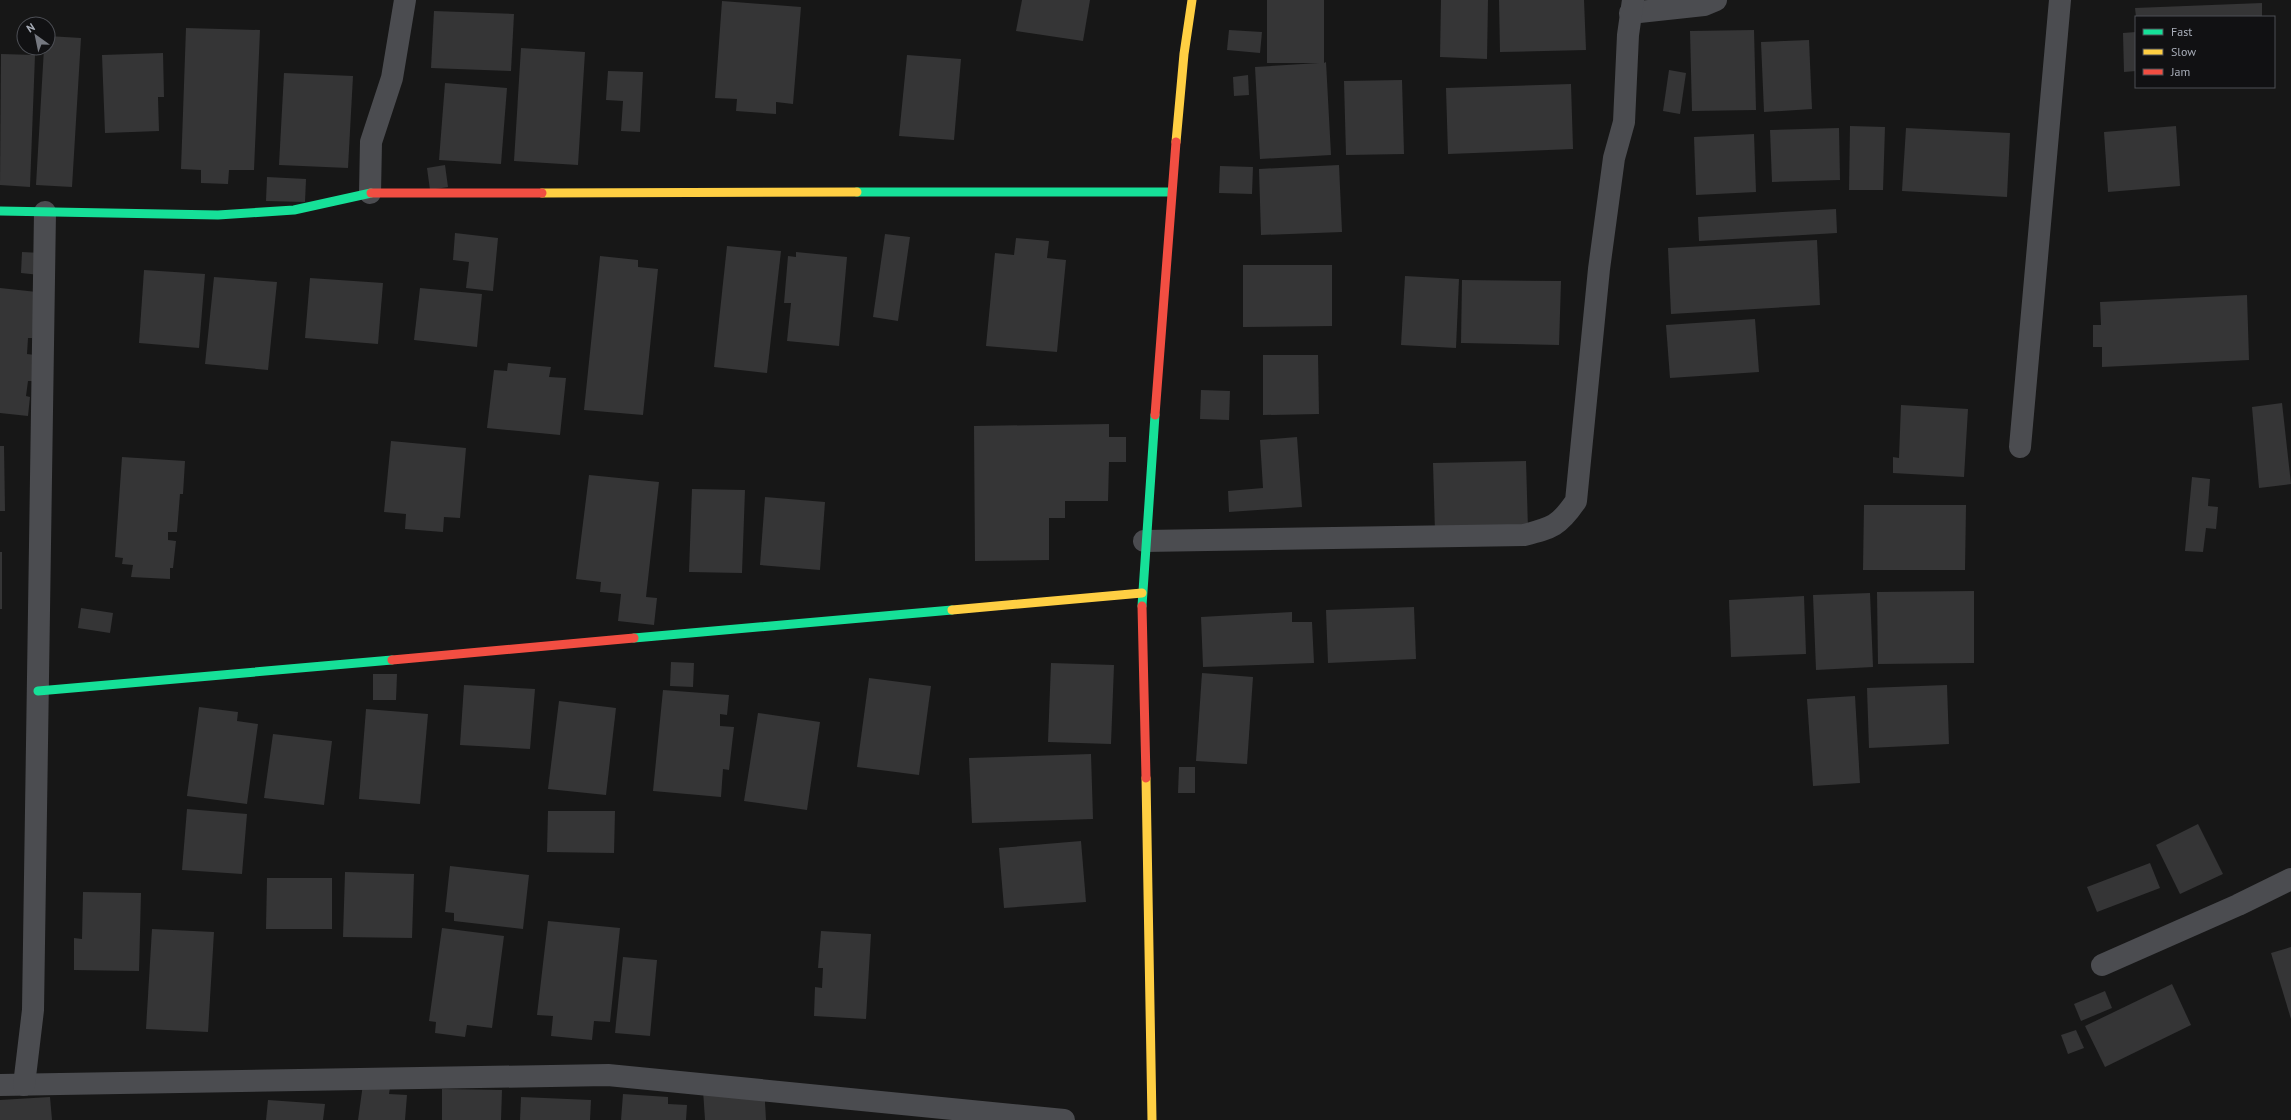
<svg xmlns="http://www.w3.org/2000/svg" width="2291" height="1120" viewBox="0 0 2291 1120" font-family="'PT Sans',sans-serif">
<rect width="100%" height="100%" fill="#171717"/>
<g fill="#353536">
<path d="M 1022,0 L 1090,0 L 1083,41 L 1016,31 Z"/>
<path d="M 1267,0 L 1324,0 L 1324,63 L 1326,62 L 1331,155 L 1260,159 L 1255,67 L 1319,63 L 1267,63 Z"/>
<path d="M 1441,0 L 1488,0 L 1487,59 L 1440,57 Z"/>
<path d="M 1499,0 L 1584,0 L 1586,50 L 1500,52 Z"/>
<path d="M 722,1 L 801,7 L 793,104 L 776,102 L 776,114 L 736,111 L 737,99 L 715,98 Z"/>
<path d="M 2262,3 L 2262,17 L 2136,17 L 2135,8 Z"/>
<path d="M 434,11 L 514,14 L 511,71 L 431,68 Z"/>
<path d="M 186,28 L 260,30 L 254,170 L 229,170 L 228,184 L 201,183 L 201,170 L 181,169 Z"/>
<path d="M 1229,30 L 1262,32 L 1260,53 L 1227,50 Z"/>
<path d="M 1754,30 L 1756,110 L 1692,111 L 1690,31 Z"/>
<path d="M 2136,32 L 2136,71 L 2124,72 L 2123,33 Z"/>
<path d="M 48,36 L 81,38 L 72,187 L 36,185 L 44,48 L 48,48 Z"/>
<path d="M 1809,40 L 1812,109 L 1764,112 L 1761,42 Z"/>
<path d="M 521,48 L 585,52 L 578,165 L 514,161 Z"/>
<path d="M 163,53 L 164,97 L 158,97 L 159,131 L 105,133 L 102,55 Z"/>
<path d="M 1,54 L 35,55 L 30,187 L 0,185 Z"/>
<path d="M 907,55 L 961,59 L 954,140 L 899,136 Z"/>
<path d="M 1669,70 L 1686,73 L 1680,114 L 1663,111 Z"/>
<path d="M 608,71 L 643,72 L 640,132 L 621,131 L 623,101 L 606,100 Z"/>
<path d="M 284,73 L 353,76 L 348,168 L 279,165 Z"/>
<path d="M 1248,75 L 1249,95 L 1234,96 L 1233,77 Z"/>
<path d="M 1402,80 L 1404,154 L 1346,155 L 1344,81 Z"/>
<path d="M 445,83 L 507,88 L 501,164 L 439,160 Z"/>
<path d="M 1571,84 L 1573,149 L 1448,154 L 1446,88 Z"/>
<path d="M 1850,126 L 1885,127 L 1883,190 L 1849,190 Z"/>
<path d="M 2176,126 L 2180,186 L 2108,192 L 2104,132 Z"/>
<path d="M 1839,128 L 1840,180 L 1772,182 L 1770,130 Z"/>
<path d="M 1906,128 L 2010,133 L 2007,197 L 1902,191 Z"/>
<path d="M 1754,134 L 1756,192 L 1696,195 L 1694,137 Z"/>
<path d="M 445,165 L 448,187 L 430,190 L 427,168 Z"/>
<path d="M 1339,165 L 1342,232 L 1261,235 L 1259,169 Z"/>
<path d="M 1220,166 L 1253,167 L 1252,194 L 1219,193 Z"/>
<path d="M 267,177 L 306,179 L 305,202 L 266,201 Z"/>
<path d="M 1836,209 L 1837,233 L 1699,241 L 1698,217 Z"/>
<path d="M 455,233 L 498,238 L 493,291 L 466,288 L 469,262 L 453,260 Z"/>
<path d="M 885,234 L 910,237 L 898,321 L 873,317 Z"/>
<path d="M 1016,238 L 1049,241 L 1047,258 L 1066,260 L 1057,352 L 986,346 L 995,253 L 1014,255 Z"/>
<path d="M 1817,240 L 1820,305 L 1671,314 L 1668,248 Z"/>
<path d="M 727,246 L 781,251 L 767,373 L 714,367 Z"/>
<path d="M 22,252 L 42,253 L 40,275 L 21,273 Z"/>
<path d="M 796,252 L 847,257 L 839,346 L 787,341 L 791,303 L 784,303 L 788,256 L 796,257 Z"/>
<path d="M 600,256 L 638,260 L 638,267 L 658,269 L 643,415 L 584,410 Z"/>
<path d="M 1243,265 L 1332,265 L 1332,326 L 1243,327 Z"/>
<path d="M 144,270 L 205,274 L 199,348 L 139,343 Z"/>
<path d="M 1405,276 L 1459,279 L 1456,348 L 1401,345 Z"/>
<path d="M 214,277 L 277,282 L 268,370 L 205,364 Z"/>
<path d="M 310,278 L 383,283 L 378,344 L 305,338 Z"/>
<path d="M 1462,280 L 1561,281 L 1559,345 L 1461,343 Z"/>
<path d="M 0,288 L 37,292 L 32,338 L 28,338 L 27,354 L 35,355 L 32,381 L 28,381 L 26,396 L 30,397 L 28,416 L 0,413 Z"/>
<path d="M 420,288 L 482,294 L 477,347 L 414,340 Z"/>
<path d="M 2247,295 L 2249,360 L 2102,367 L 2102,347 L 2093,347 L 2093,325 L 2101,325 L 2100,302 Z"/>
<path d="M 1755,319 L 1759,372 L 1670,378 L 1666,325 Z"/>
<path d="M 1263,355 L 1318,355 L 1319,414 L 1263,415 Z"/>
<path d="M 508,363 L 551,367 L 549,377 L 566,378 L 560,435 L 487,428 L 494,370 L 507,371 Z"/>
<path d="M 1201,390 L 1230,391 L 1229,420 L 1200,419 Z"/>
<path d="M 2282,403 L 2291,484 L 2259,488 L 2252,407 Z"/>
<path d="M 1901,405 L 1968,409 L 1964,477 L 1893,473 L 1893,457 L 1899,458 Z"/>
<path d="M 1109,424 L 1109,437 L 1126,437 L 1126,462 L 1109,462 L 1108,501 L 1065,501 L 1065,518 L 1049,518 L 1049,560 L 975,561 L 974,426 Z"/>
<path d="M 1297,437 L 1302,507 L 1229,512 L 1228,491 L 1263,488 L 1260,440 Z"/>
<path d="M 391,441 L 466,448 L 460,518 L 444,517 L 443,532 L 405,529 L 406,514 L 384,512 Z"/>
<path d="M 0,446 L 4,446 L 5,511 L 0,511 Z"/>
<path d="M 122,457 L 185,461 L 183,494 L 180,494 L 177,532 L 168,532 L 168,540 L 176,541 L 173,568 L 170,568 L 170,579 L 131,577 L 133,565 L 122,564 L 123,558 L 115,557 Z"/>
<path d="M 1526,461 L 1528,529 L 1435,532 L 1433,463 Z"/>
<path d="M 589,475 L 659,482 L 646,597 L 657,598 L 654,625 L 618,621 L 621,594 L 600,592 L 601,582 L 576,579 Z"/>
<path d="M 2192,477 L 2210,479 L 2208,506 L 2218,507 L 2216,529 L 2206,528 L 2203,552 L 2185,551 Z"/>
<path d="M 692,489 L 745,490 L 742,573 L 689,572 Z"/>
<path d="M 765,497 L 825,502 L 820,570 L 760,565 Z"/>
<path d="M 1864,505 L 1966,505 L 1965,570 L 1863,570 Z"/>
<rect x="0" y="552" width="2" height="57"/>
<path d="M 1974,591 L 1974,663 L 1878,664 L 1877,592 Z"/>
<path d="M 1870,593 L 1873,667 L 1816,670 L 1813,595 Z"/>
<path d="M 1804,596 L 1806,654 L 1731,657 L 1729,600 Z"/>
<path d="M 1414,607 L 1416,659 L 1328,663 L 1326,610 Z"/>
<path d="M 81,608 L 113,613 L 110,633 L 78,628 Z"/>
<path d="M 1292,612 L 1292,622 L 1312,622 L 1314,663 L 1203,667 L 1201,617 Z"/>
<path d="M 671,662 L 694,663 L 693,687 L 670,686 Z"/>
<path d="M 1051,663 L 1114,665 L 1111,744 L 1048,742 Z"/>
<path d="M 1202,673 L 1253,677 L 1247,764 L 1196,761 Z"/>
<path d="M 373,674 L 397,674 L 396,700 L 373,700 Z"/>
<path d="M 869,678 L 931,686 L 919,775 L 857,767 Z"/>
<path d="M 464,685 L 535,689 L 530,749 L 460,745 Z"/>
<path d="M 1947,685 L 1949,744 L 1869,748 L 1867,688 Z"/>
<path d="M 663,690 L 729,695 L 727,715 L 720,714 L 720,726 L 734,727 L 729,770 L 723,769 L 721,797 L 653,791 Z"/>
<path d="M 1855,696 L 1860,783 L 1813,786 L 1807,699 Z"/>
<path d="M 559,701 L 616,708 L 606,795 L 548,789 Z"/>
<path d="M 199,707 L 238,712 L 237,721 L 258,724 L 247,804 L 187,796 Z"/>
<path d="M 366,709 L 428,714 L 420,804 L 359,799 Z"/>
<path d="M 758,713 L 820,722 L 807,810 L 744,801 Z"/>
<path d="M 273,734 L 332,741 L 324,805 L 264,798 Z"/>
<path d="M 1091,754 L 1093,819 L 972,823 L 969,758 Z"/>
<path d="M 1179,767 L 1195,767 L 1195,793 L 1178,793 Z"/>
<path d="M 187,809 L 247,814 L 242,874 L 182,870 Z"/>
<path d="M 548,811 L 615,811 L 614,853 L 547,852 Z"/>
<path d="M 2198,824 L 2223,874 L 2180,894 L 2156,845 Z"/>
<path d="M 1081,841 L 1086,902 L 1004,908 L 999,848 Z"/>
<path d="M 2150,863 L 2160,888 L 2097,912 L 2087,887 Z"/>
<path d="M 450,866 L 529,875 L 523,929 L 454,921 L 454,913 L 445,912 Z"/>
<path d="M 345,872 L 414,874 L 412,938 L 343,937 Z"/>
<path d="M 267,878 L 332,878 L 332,929 L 266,929 Z"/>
<path d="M 83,892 L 141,893 L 139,971 L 74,970 L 74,938 L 82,939 Z"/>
<path d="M 548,921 L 620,928 L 610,1022 L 594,1021 L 592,1040 L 551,1036 L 553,1016 L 537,1015 Z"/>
<path d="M 442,928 L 504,936 L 492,1028 L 467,1025 L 465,1037 L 435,1033 L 436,1022 L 429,1021 Z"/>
<path d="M 152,929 L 214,932 L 208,1032 L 146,1029 Z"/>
<path d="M 821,931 L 871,934 L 866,1019 L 814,1016 L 815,987 L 822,988 L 823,968 L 818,968 Z"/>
<path d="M 2291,947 L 2291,1019 L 2271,953 Z"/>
<path d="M 623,957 L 657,960 L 650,1036 L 615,1033 Z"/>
<path d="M 2172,984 L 2191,1025 L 2105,1067 L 2085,1026 Z"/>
<path d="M 2105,991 L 2112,1008 L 2081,1021 L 2074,1004 Z"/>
<path d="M 2076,1030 L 2084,1048 L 2068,1054 L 2061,1035 Z"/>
<path d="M 363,1084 L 390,1087 L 389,1094 L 407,1095 L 405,1120 L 358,1120 Z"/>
<path d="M 764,1085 L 766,1120 L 705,1120 L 703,1090 Z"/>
<path d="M 442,1089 L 502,1090 L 501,1120 L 442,1120 Z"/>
<path d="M 623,1094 L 668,1097 L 668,1104 L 687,1105 L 686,1120 L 621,1120 Z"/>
<path d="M 50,1097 L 52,1120 L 0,1120 L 0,1100 Z"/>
<path d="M 521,1097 L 591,1100 L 590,1120 L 520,1120 Z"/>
<path d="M 268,1100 L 325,1104 L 323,1120 L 266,1120 Z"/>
</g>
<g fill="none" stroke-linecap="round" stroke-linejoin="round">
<g stroke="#4b4c50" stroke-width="22">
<path d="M 1630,13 L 1704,5 L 1716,0"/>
<path d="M 370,193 L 371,142 L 392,78 L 405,0"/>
<path d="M 2020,447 L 2060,0"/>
<path d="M 1144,541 L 1524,535 C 1552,528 1559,526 1576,501 L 1599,269 L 1614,158 L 1624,122 L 1628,35 L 1633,0"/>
<path d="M 2102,965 L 2238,905 L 2291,879"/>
<path d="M 0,1085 L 608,1075 L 1064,1120"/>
<path d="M 24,1085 L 33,1010 L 45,212"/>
</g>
<g stroke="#16e098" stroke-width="9">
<path d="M 857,192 L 1171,192"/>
<path d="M 0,211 L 218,215 L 294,210 L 371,193"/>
<path d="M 1142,606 L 1155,415"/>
<path d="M 634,638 L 952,610"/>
<path d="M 38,691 L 392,660"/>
</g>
<g stroke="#ffcf43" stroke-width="9">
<path d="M 1176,142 L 1184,54 L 1192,0"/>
<path d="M 542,193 L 857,192"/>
<path d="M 952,610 L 1142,593"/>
<path d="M 1146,778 L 1152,1120"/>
</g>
<g stroke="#f24e42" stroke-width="9">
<path d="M 371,193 L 542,193"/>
<path d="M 1155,415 L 1176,142"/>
<path d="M 1142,606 L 1146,778"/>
<path d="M 392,660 L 634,638"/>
</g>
</g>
<rect x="2135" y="16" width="140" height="72" fill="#111113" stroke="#4d4f55"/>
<rect x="2143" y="29" width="20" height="6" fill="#16e098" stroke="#4d4f55"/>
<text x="2171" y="36" font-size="12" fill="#a8adb8">Fast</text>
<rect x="2143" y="49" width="20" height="6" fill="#ffcf43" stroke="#4d4f55"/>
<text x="2171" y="56" font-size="12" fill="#a8adb8">Slow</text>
<rect x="2143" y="69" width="20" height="6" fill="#f24e42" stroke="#4d4f55"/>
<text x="2171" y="76" font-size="12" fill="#a8adb8">Jam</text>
<g transform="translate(36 36) rotate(327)"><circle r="19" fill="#111113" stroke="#4d4f55"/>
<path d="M0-3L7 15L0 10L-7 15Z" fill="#757880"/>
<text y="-6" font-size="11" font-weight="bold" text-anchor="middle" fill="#a8adb8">N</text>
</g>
</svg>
